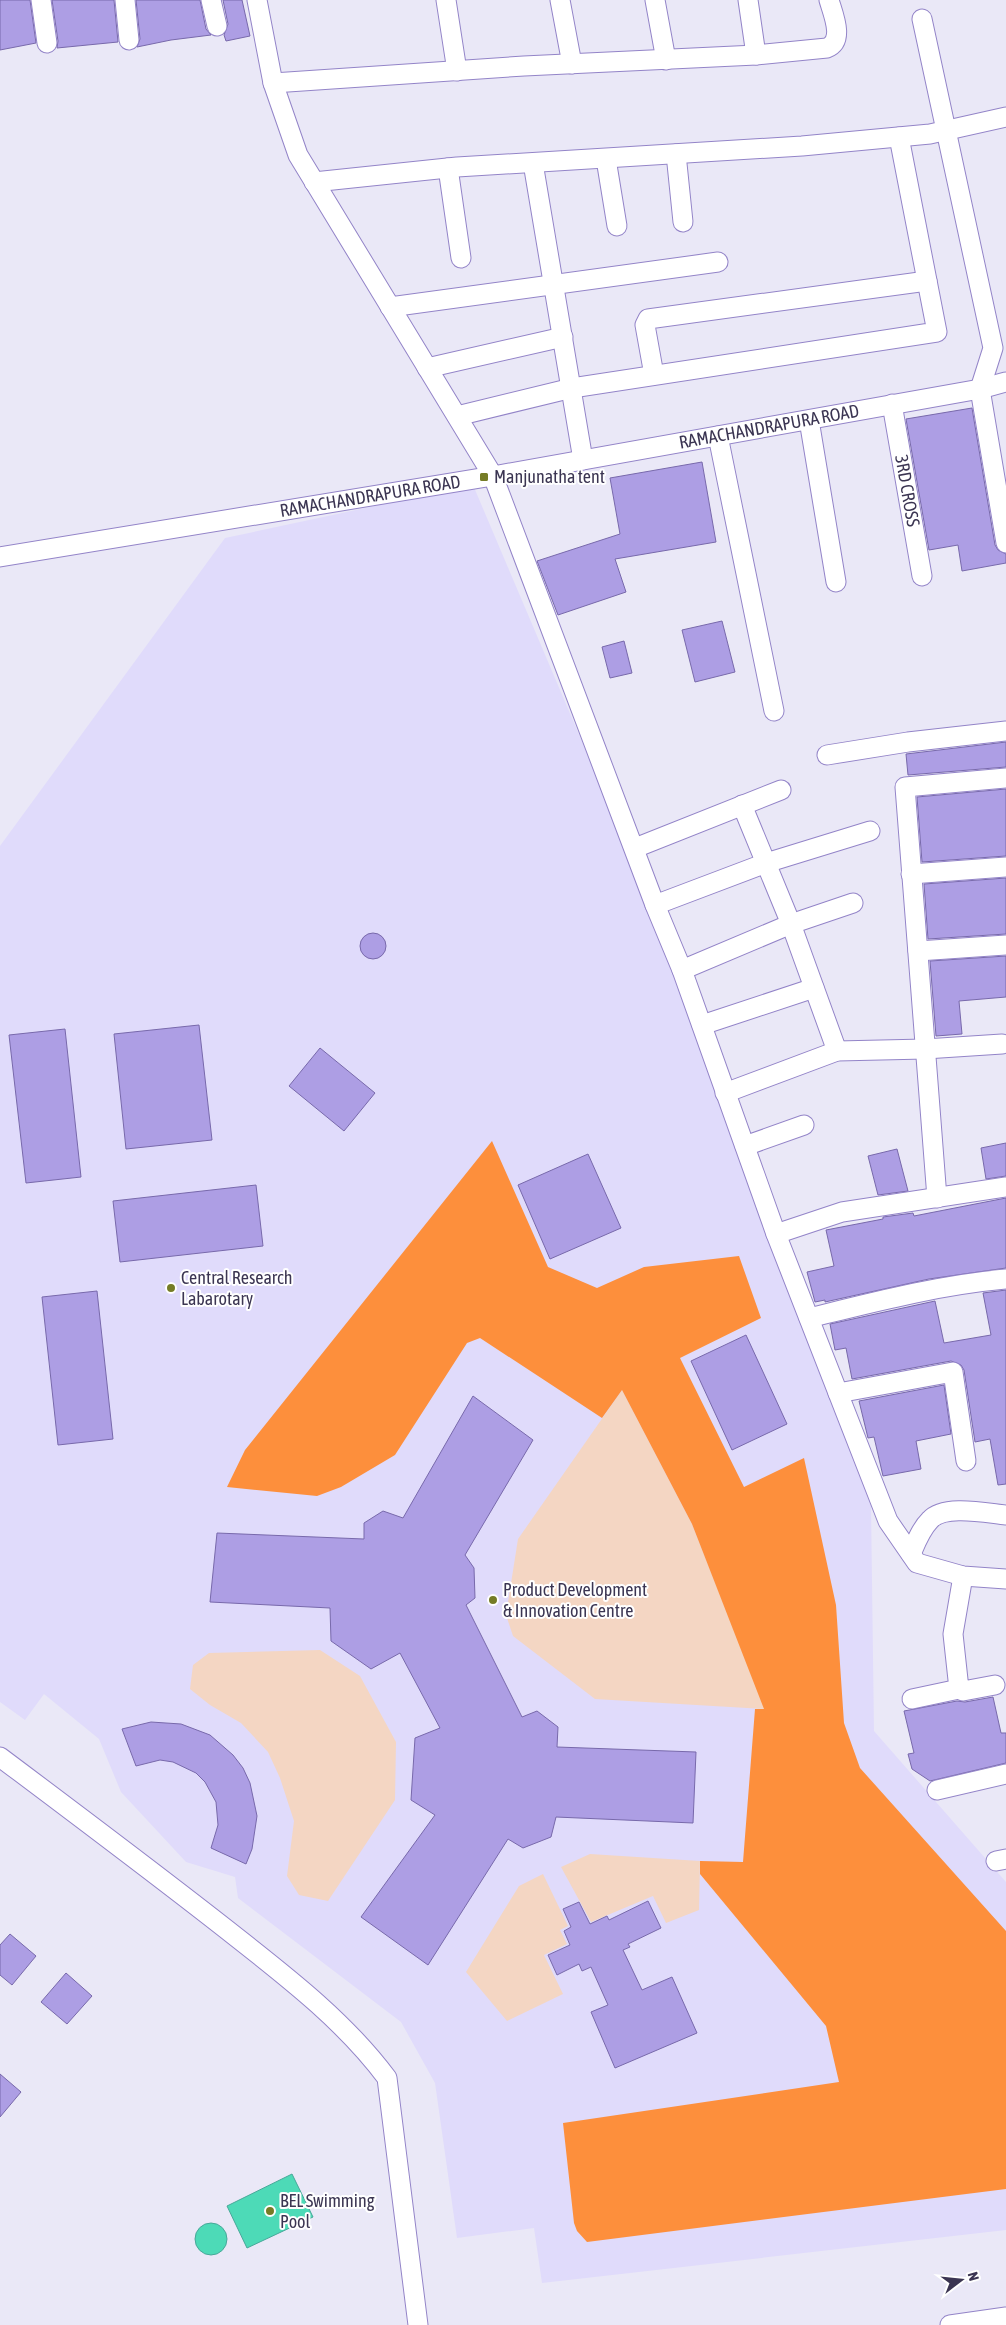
<svg xmlns="http://www.w3.org/2000/svg" width="1006" height="2325" viewBox="0 0 1006 2325" font-family="'Asap Condensed',sans-serif">
<rect width="100%" height="100%" fill="#eae8f7"/>
<path fill="#e0dbfb" d="M 473,485 L 642,883 L 871,1506 L 874,1731 L 1006,1882 L 1006,2230 L 542,2283 L 534,2228 L 457,2238 L 435,2083 L 401,2022 L 238,1898 L 235,1877 L 186,1862 L 121,1792 L 99,1739 L 44,1694 L 25,1720 L 0,1702 L 0,846 L 225,538 Z"/>
<g fill="#f4d6c3">
<path d="M 622,1390 L 692,1524 L 765,1709 L 595,1699 L 513,1636 L 506,1615 L 518,1539 Z"/>
<path d="M 320,1650 L 360,1676 L 396,1742 L 395,1800 L 328,1901 L 299,1895 L 287,1876 L 294,1821 L 280,1778 L 268,1752 L 241,1723 L 210,1705 L 190,1689 L 193,1665 L 209,1653 Z"/>
<path d="M 590,1854 L 700,1861 L 699,1910 L 666,1923 L 653,1896 L 591,1922 L 561,1867 Z"/>
<path d="M 543,1874 L 568,1926 L 560,1930 L 567,1944 L 544,1955 L 563,1994 L 507,2021 L 466,1972 L 519,1886 Z"/>
</g>
<path fill="#fd8f3c" d="M 492,1141 L 548,1267 L 597,1288 L 644,1267 L 739,1256 L 761,1318 L 680,1358 L 744,1487 L 804,1458 L 836,1605 L 844,1723 L 860,1768 L 1006,1931 L 1006,2189 L 587,2242 L 577,2231 L 574,2223 L 563,2123 L 839,2082 L 826,2026 L 700,1874 L 700,1861 L 743,1862 L 755,1709 L 764,1709 L 692,1524 L 622,1390 L 602,1418 L 480,1338 L 467,1343 L 395,1455 L 341,1487 L 317,1496 L 227,1487 L 245,1450 Z"/>
<g fill="#4ddab7" stroke="#48a899">
<path d="M 292,2174 L 313,2217 L 247,2248 L 227,2206 Z"/>
<circle cx="211" cy="2239" r="16"/>
</g>
<g fill="#ad9ee4" stroke="#7869ab">
<path d="M 0,0 L 30,0 L 36,43 L 0,50 Z"/>
<path d="M 52,0 L 114,0 L 118,42 L 57,48 L 58,41 Z"/>
<path d="M 136,0 L 200,0 L 206,29 L 211,35 L 171,40 L 137,47 L 140,39 Z"/>
<path d="M 223,0 L 242,0 L 250,36 L 226,41 L 224,35 L 228,24 Z"/>
<path d="M 972,408 L 995,545 L 998,550 L 1006,554 L 1006,563 L 962,571 L 958,545 L 929,550 L 906,419 Z"/>
<path d="M 702,462 L 716,542 L 615,559 L 626,592 L 558,615 L 537,561 L 620,534 L 610,478 Z"/>
<path d="M 722,621 L 735,672 L 695,682 L 682,630 Z"/>
<path d="M 624,641 L 632,673 L 610,678 L 602,647 Z"/>
<path d="M 1006,742 L 1006,767 L 908,775 L 906,754 Z"/>
<path d="M 1006,789 L 1006,856 L 922,862 L 917,797 Z"/>
<path d="M 1006,878 L 1006,934 L 928,939 L 924,884 Z"/>
<circle cx="373" cy="946" r="13"/>
<path d="M 1006,956 L 1006,997 L 959,1001 L 962,1034 L 936,1036 L 930,961 Z"/>
<path d="M 199,1025 L 212,1140 L 126,1149 L 114,1034 Z"/>
<path d="M 65,1029 L 81,1177 L 26,1183 L 9,1035 Z"/>
<path d="M 320,1048 L 375,1093 L 344,1131 L 289,1086 Z"/>
<path d="M 1006,1143 L 1006,1176 L 986,1179 L 981,1148 Z"/>
<path d="M 897,1149 L 908,1191 L 878,1195 L 868,1156 Z"/>
<path d="M 588,1154 L 621,1228 L 550,1259 L 518,1185 Z"/>
<path d="M 256,1185 L 263,1246 L 120,1262 L 113,1201 Z"/>
<path d="M 1006,1198 L 1006,1268 L 929,1279 L 825,1302 L 825,1300 L 815,1302 L 807,1272 L 834,1266 L 826,1230 L 883,1219 L 883,1217 L 913,1213 L 914,1216 Z"/>
<path d="M 1006,1290 L 1006,1484 L 998,1485 L 990,1439 L 975,1442 L 964,1370 L 961,1365 L 951,1361 L 852,1379 L 846,1348 L 835,1350 L 830,1324 L 935,1301 L 944,1343 L 991,1335 L 983,1293 Z"/>
<path d="M 97,1291 L 113,1439 L 58,1445 L 42,1297 Z"/>
<path d="M 746,1335 L 787,1424 L 732,1450 L 691,1361 Z"/>
<path d="M 944,1385 L 951,1434 L 916,1441 L 921,1469 L 883,1476 L 874,1437 L 868,1438 L 859,1401 Z"/>
<path d="M 473,1396 L 533,1440 L 465,1555 L 474,1568 L 475,1598 L 466,1605 L 522,1717 L 537,1711 L 558,1727 L 557,1747 L 696,1752 L 693,1823 L 556,1817 L 551,1837 L 523,1848 L 508,1839 L 428,1965 L 361,1917 L 435,1815 L 411,1800 L 415,1738 L 440,1728 L 400,1653 L 371,1669 L 331,1641 L 330,1608 L 210,1602 L 217,1533 L 364,1539 L 364,1523 L 383,1511 L 403,1518 Z"/>
<path d="M 993,1697 L 1001,1733 L 1006,1733 L 1006,1763 L 930,1781 L 912,1769 L 908,1754 L 914,1753 L 904,1711 L 957,1701 L 965,1702 Z"/>
<path d="M 151,1722 L 181,1724 L 210,1735 L 233,1755 L 243,1768 L 250,1783 L 257,1816 L 252,1849 L 246,1864 L 211,1848 L 218,1825 L 216,1802 L 205,1782 L 196,1773 L 173,1762 L 160,1760 L 136,1766 L 122,1729 Z"/>
<path d="M 648,1901 L 661,1928 L 628,1944 L 630,1947 L 623,1950 L 642,1990 L 672,1977 L 697,2033 L 615,2068 L 591,2012 L 608,2005 L 591,1967 L 582,1971 L 579,1964 L 557,1975 L 548,1955 L 570,1945 L 564,1931 L 571,1927 L 563,1909 L 579,1902 L 590,1924 L 607,1916 L 609,1920 Z"/>
<path d="M 10,1934 L 36,1956 L 12,1985 L 0,1975 L 0,1945 Z"/>
<path d="M 66,1973 L 92,1996 L 67,2024 L 41,2002 Z"/>
<path d="M 0,2074 L 21,2092 L 0,2117 Z"/>
</g>
<g fill="none" stroke-linecap="round" stroke-linejoin="round">
<defs>
<g id="minor">
<path d="M 41,0 L 47,43"/>
<path d="M 125,0 L 129,40"/>
<path d="M 211,0 L 217,26"/>
<path d="M 257,0 L 273,83 L 298,155 L 493,476 L 655,905 L 682,970 L 776,1234 L 888,1521 L 917,1563 L 963,1576 L 1006,1579"/>
<path d="M 446,0 L 457,71"/>
<path d="M 560,0 L 572,64"/>
<path d="M 655,0 L 666,60"/>
<path d="M 748,0 L 756,55"/>
<path d="M 922,19 L 993,348 L 980,389 L 1006,543"/>
<path d="M 273,83 L 524,66 L 756,55 L 827,48 C 845,41 833,14 829,0"/>
<path d="M 676,154 L 683,222"/>
<path d="M 606,159 L 617,226"/>
<path d="M 533,163 L 583,460"/>
<path d="M 448,168 L 461,258"/>
<path d="M 314,182 L 457,167 L 802,146 L 930,134 L 1006,117"/>
<path d="M 390,307 L 718,262"/>
<path d="M 427,368 L 563,337"/>
<path d="M 654,375 L 645,325 L 648,319 L 927,281"/>
<path id="s1" d="M 892,404 L 922,576"/>
<path d="M 457,416 L 572,388 L 937,332 L 899,137"/>
<path d="M 809,420 L 836,582"/>
<path d="M 718,436 L 774,711"/>
<path id="s2" d="M 0,557 L 493,476 L 980,389 L 1006,382"/>
<path d="M 827,755 L 908,742 L 1006,731"/>
<path d="M 742,805 L 791,924 L 837,1051"/>
<path d="M 635,848 L 781,790"/>
<path d="M 911,874 L 1006,867"/>
<path d="M 655,905 L 766,863 L 870,831"/>
<path d="M 918,951 L 1006,945"/>
<path d="M 682,970 L 791,924 L 853,903"/>
<path d="M 702,1025 L 814,988"/>
<path d="M 725,1093 L 837,1051 L 925,1049 L 1002,1044"/>
<path d="M 745,1146 L 804,1125"/>
<path d="M 937,1198 L 905,787 L 1006,778"/>
<path d="M 776,1234 L 842,1212 L 1006,1187"/>
<path d="M 809,1318 C 874,1302 939,1285 1006,1279"/>
<path d="M 838,1393 L 953,1372 L 966,1461"/>
<path d="M 911,1554 C 916,1542 921,1529 930,1520 C 944,1504 986,1513 1006,1515"/>
<path d="M 963,1576 L 953,1634 L 959,1689 L 963,1691 L 995,1685"/>
<path d="M 912,1699 L 959,1689"/>
<path d="M 0,1757 C 76,1814 152,1871 226,1929 C 283,1974 343,2019 387,2078 L 418,2325"/>
<path d="M 937,1790 L 1006,1774"/>
<path d="M 996,1861 L 1006,1859"/>
<path d="M 950,2325 L 1006,2317"/>
</g>
</defs>
<use href="#minor" stroke="#9384c8" stroke-width="21"/>
<use href="#minor" stroke="#fff" stroke-width="19"/>
</g>
<g fill="#757c26" stroke="#fff" stroke-width="2">
<rect x="479" y="472" width="10" height="10" rx="2.5"/>
<circle cx="171" cy="1288" r="5"/>
<circle cx="493" cy="1600" r="5"/>
<circle cx="270" cy="2211" r="5"/>
</g>
<g text-anchor="middle" stroke-width="4" stroke-linejoin="round" paint-order="stroke">
<g font-size="18" fill="#3b3552" stroke="#fff">
<text dy="6" stroke="none"><textPath href="#s2" startOffset="780">RAMACHANDRAPURA ROAD</textPath></text>
<text dy="6" stroke="none"><textPath href="#s1" startOffset="88">3RD CROSS</textPath></text>
<text dy="6" stroke="none"><textPath href="#s2" startOffset="375">RAMACHANDRAPURA ROAD</textPath></text>
</g>
<g font-size="18" fill="#3b3552" stroke="#fff" text-anchor="start">
<text x="494" y="483">Manjunatha tent</text>
<text x="181" y="1284">Central Research<tspan x="181" dy="21">Labarotary</tspan></text>
<text x="503" y="1596">Product Development<tspan x="503" dy="21">&amp; Innovation Centre</tspan></text>
<text x="280" y="2207">BEL Swimming<tspan x="280" dy="21">Pool</tspan></text>
</g>
</g>
<g transform="translate(961 2280) rotate(74)" stroke="#ffffff" stroke-width="4" paint-order="stroke">
<path d="M0-4L9 19L0 12L-9 19Z" fill="#3b3552"/>
<text y="-8" font-size="14" font-weight="bold" text-anchor="middle" fill="#3b3552">N</text>
</g>
</svg>
